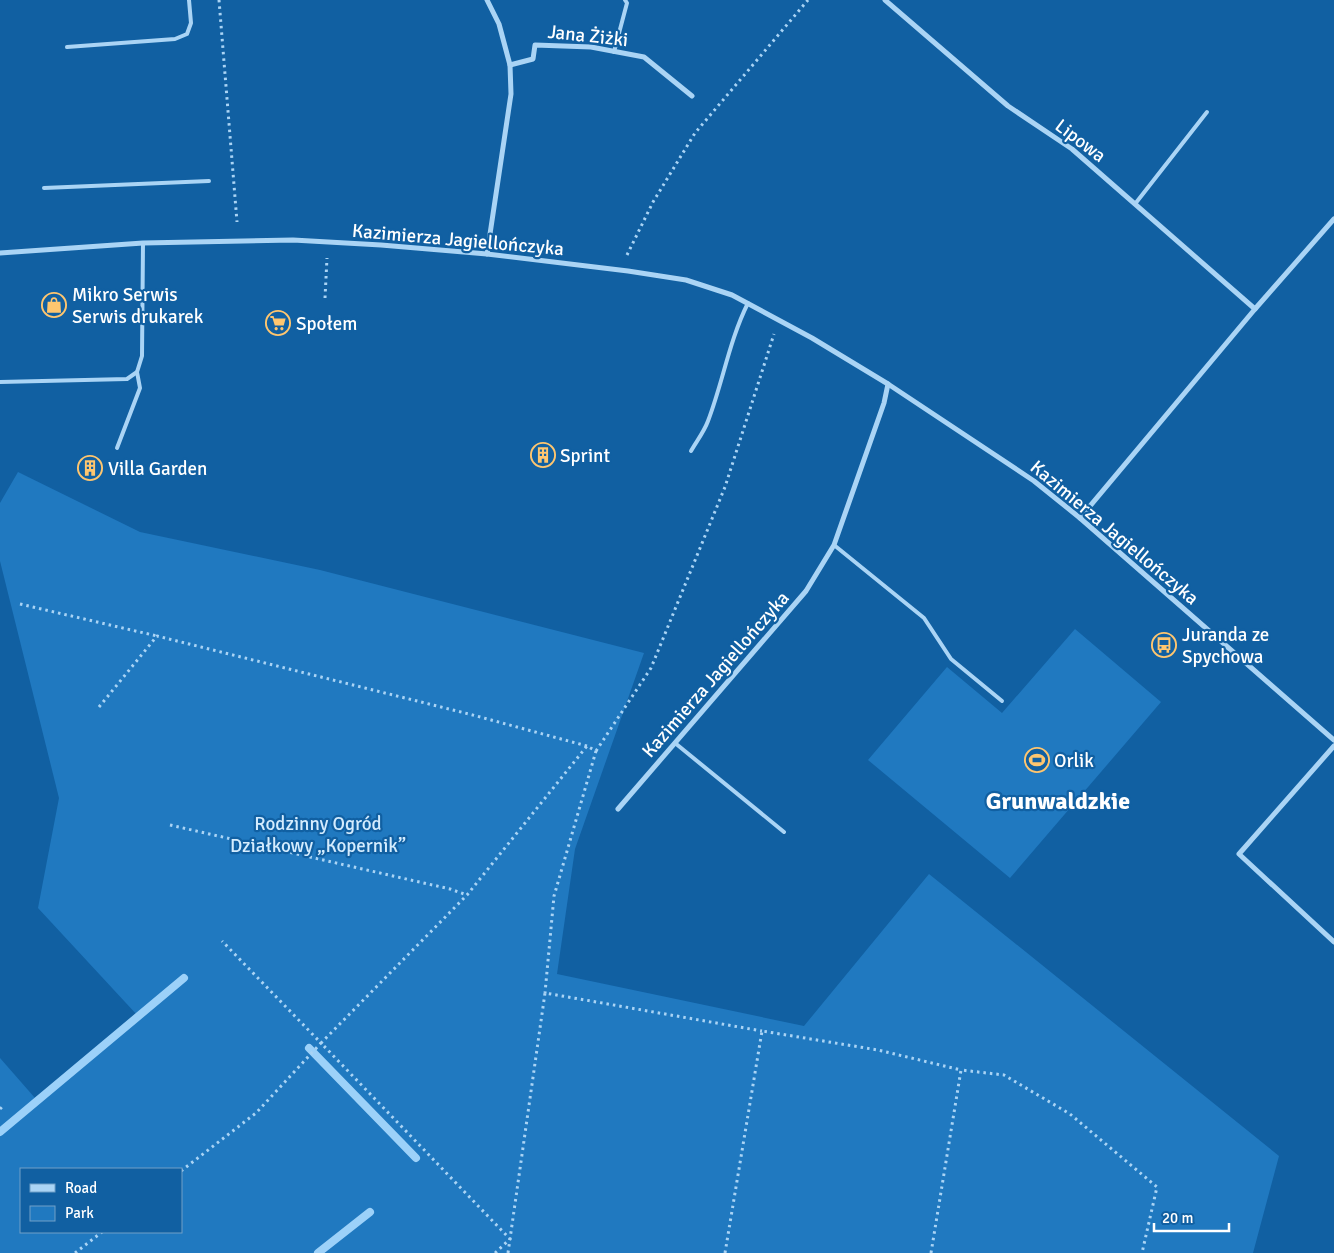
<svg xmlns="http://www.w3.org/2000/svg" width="1334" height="1253" viewBox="0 0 1334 1253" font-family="Signika,sans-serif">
<rect width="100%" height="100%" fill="#1160a2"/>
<g fill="#2079c0" fill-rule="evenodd">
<path d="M 18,472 L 140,532 L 320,570 L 644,653 L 575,849 L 557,974 L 804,1026 L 929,874 L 1279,1156 L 1253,1253 L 0,1253 L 0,1058 L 35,1098 L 138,1016 L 38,908 L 59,798 L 0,561 L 0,503 ZM 21,1169 L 181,1169 L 181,1232 L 21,1232 Z"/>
<path d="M 1075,629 L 1161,702 L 1010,878 L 868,760 L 947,667 L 1002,713 Z"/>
</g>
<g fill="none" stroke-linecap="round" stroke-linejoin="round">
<g stroke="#9cd1f9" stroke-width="8">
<path d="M 309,1048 L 416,1158"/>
<path d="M 0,1132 L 184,978"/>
<path d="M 318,1253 L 370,1212"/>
</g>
<g stroke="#aad4f5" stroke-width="3" stroke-dasharray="2.5 4" stroke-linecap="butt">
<path d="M 219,0 L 237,222"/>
<path d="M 627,255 L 653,202 L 695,133 L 808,0"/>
<path d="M 325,298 L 327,258"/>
<path d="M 20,604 L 157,636"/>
<path d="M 99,707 L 157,636 L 469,714 L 587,746"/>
<path d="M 596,751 L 651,668 L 725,487 L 774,334"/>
<path d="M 170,825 L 450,889 L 467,895"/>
<path d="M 0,1109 L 2,1107"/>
<path d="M 181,1171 L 256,1113 L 321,1043 L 222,941"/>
<path d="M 75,1253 L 102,1232"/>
<path d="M 495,1253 L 510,1239 L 321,1043 L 467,895 L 587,746 L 596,751 L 554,896 L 545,993"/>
<path d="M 508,1253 L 545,993 L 762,1031"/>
<path d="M 725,1253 L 762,1031 L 878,1050 L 961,1070"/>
<path d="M 931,1253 L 961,1070 L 1004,1075 L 1070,1114 L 1157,1187 L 1142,1253"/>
</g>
<g stroke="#aad4f5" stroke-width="4">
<path d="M 67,47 L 175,39 L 187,34 L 191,23 L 189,0"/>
<path d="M 614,52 L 627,3 L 625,0"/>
<path d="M 44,188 L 209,181"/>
<path d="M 1135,204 L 1207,112"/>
<path d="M 0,382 L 127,379 L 137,372 L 142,356 L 143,243"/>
<path d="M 117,448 L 140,388 L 137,372"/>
<path d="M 691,451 C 696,442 704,432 708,421 C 723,382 729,341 748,303"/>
<path d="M 834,545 L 924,618 L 951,659 L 1002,701"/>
<path d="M 675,743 L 784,832"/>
</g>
<g stroke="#aad4f5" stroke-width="5">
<path d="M 487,0 L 499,24 L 510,65 L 511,94 L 487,254"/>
<path d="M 885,0 L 1008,106 L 1072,149 L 1255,309"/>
<path d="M 510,65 L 533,59 L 535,45 L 591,47 L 644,57 L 692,96"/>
<path d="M 0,253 L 143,243 L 293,240 L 381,245 L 487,254 L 628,271 L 686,280 L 732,295 L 812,338 L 888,384 L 1034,481 L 1080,518 L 1334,740"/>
<path d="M 1080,518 L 1255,309 L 1334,219"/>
<path d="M 1334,746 L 1239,854 L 1334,942"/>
<path d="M 618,809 L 806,591 L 834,545 L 884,403 L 888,384"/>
</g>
</g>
<defs>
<symbol id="shop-ring" viewBox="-11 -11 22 22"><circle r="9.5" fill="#1160a2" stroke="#ffc66f" stroke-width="1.5"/><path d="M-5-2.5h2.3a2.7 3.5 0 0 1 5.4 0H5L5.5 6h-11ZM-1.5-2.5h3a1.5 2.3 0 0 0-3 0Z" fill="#ffc66f"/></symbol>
<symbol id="supermarket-ring" viewBox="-11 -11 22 22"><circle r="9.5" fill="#1160a2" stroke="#ffc66f" stroke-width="1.5"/><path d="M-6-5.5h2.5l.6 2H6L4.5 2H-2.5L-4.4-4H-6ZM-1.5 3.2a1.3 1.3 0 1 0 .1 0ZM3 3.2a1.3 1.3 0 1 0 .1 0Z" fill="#ffc66f"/></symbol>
<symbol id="building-ring" viewBox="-11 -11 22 22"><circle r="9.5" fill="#1160a2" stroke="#ffc66f" stroke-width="1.5"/><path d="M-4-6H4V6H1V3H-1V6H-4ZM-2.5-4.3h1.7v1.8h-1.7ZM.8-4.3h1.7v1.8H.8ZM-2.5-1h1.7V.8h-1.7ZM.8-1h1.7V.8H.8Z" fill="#ffc66f"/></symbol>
<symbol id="bus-ring" viewBox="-11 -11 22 22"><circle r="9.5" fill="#1160a2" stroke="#ffc66f" stroke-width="1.5"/><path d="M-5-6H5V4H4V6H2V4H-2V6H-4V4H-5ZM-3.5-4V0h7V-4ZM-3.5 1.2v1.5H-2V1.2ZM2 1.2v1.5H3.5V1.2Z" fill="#ffc66f"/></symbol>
<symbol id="stadium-ring" viewBox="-11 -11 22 22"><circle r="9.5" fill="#1160a2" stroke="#ffc66f" stroke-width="1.5"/><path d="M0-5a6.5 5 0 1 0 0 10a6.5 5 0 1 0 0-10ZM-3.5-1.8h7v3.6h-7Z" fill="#ffc66f"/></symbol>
</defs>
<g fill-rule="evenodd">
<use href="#shop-ring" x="40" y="291" width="28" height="28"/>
<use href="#supermarket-ring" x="264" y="309" width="28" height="28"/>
<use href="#building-ring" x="529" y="441" width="28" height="28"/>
<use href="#building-ring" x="76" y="454" width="28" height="28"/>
<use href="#bus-ring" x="1150" y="631" width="28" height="28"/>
<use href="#stadium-ring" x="1023" y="746" width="28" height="28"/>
</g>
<g text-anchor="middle" stroke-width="4.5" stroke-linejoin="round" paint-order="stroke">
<g font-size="19" fill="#fff" stroke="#1160a2">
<text transform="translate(588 35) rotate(6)" y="7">Jana Żiżki</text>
<text transform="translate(1081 140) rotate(37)" y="7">Lipowa</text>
<text transform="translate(458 239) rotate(5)" y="7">Kazimierza Jagiellończyka</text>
<text transform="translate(1115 532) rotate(40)" y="7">Kazimierza Jagiellończyka</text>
<text transform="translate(715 674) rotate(-49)" y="7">Kazimierza Jagiellończyka</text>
</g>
<g font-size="19" fill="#fff" stroke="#1160a2" text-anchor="start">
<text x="72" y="301">Mikro Serwis<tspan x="72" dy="22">Serwis drukarek</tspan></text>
<text x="296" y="330">Społem</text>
<text x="560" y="462">Sprint</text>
<text x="108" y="475">Villa Garden</text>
<text x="1182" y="641">Juranda ze<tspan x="1182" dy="22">Spychowa</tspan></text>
<text x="1054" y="767">Orlik</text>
</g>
<g font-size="19" fill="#d4ecfe" stroke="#1160a2">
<text x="318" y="830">Rodzinny Ogród<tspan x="318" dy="22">Działkowy „Kopernik”</tspan></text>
</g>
<g font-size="24" font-weight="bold" fill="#fff" stroke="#1160a2">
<text x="1058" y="809">Grunwaldzkie</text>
</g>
</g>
<rect x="20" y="1168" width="162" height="65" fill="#1160a2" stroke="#70a0c7"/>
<rect x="30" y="1184" width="25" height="8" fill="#aad4f5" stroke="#70a0c7"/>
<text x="65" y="1193" font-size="15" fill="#ffffff">Road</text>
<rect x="30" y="1206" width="25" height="15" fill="#2079c0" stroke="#70a0c7"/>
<text x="65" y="1218" font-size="15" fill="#ffffff">Park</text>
<path d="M1154 1223v8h75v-8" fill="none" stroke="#ffffff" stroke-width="2.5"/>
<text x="1162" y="1223" font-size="15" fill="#ffffff" stroke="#1160a2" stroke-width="4" paint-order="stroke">20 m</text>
</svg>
